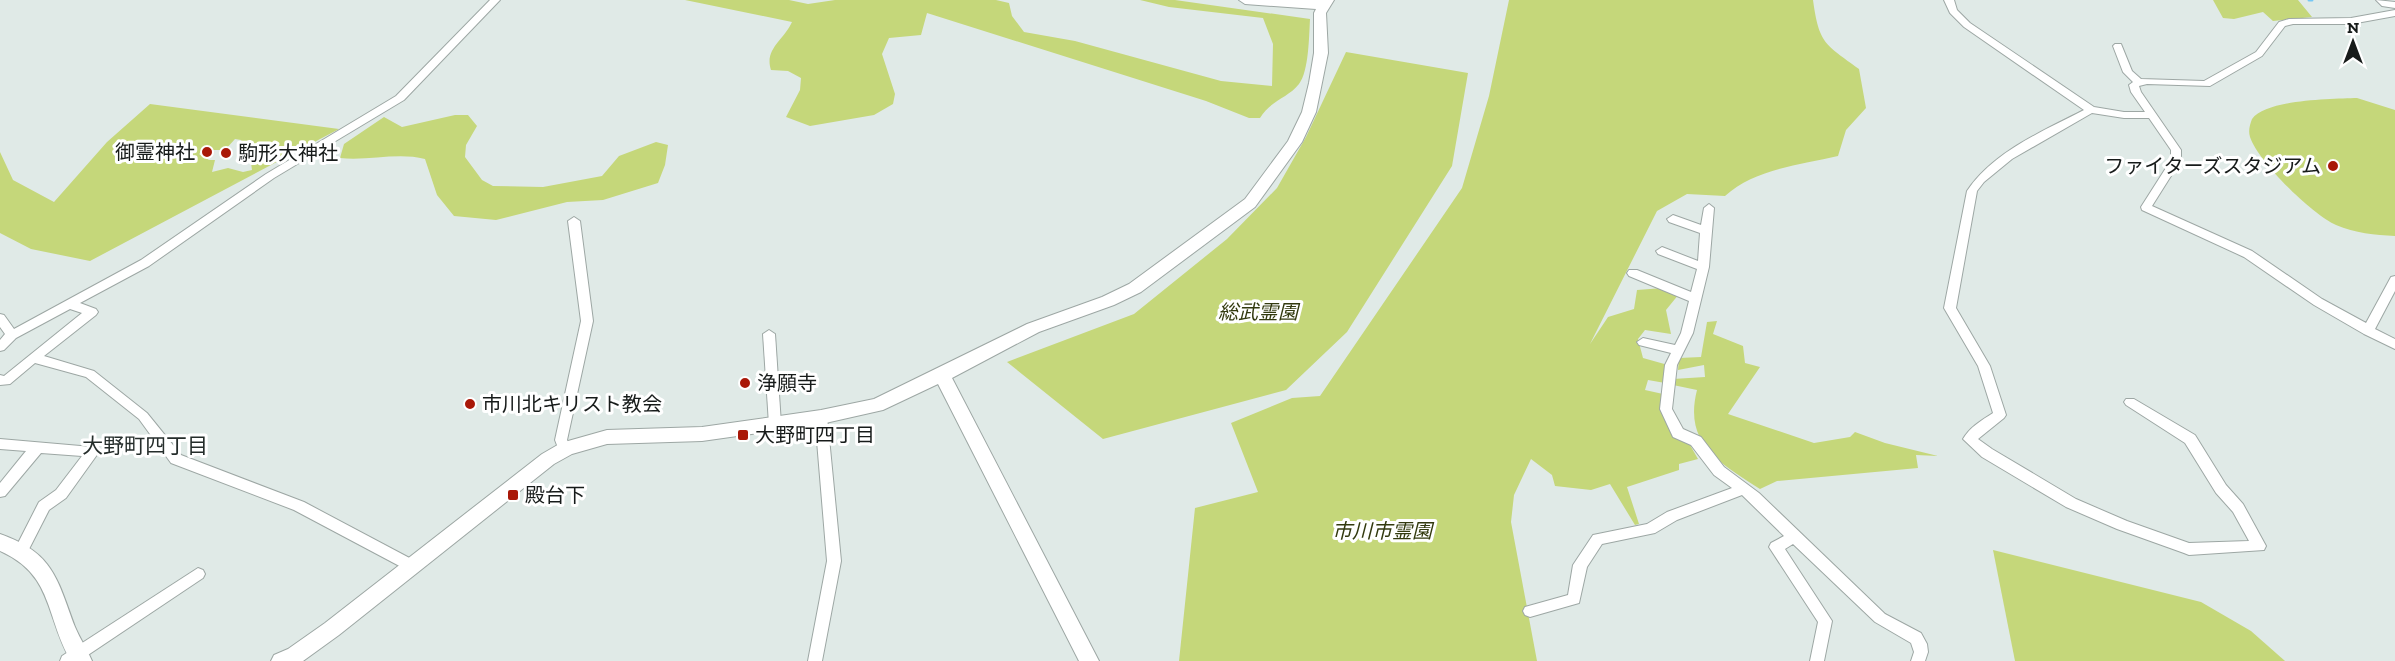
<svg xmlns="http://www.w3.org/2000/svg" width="2395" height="661" viewBox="0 0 2395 661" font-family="'Zilla Slab','Noto Sans JP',serif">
<rect width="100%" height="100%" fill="#e0eae7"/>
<g fill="#c5d77a" fill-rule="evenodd">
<path d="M 685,0 L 789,0 L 808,4 L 835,0 L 996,0 L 1009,3 L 1012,16 L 1024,32 L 1075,41 L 1221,81 L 1272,86 L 1273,44 L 1263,18 L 1169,7 L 1140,0 L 1175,0 L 1310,19 C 1309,36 1309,71 1299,84 C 1288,98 1271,100 1260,118 L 1249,118 L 1206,101 L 927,13 L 921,35 L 889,38 L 882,54 L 895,94 L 893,104 L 874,115 L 810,126 L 786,117 L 800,90 L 801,78 L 788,71 L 771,70 C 764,49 784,40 792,22 Z"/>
<path d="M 1509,0 L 1813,0 C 1819,44 1825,44 1859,69 L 1866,108 L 1846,130 L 1838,156 C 1799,165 1754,169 1725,196 L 1687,194 L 1657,211 L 1590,344 L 1608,317 L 1634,309 L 1637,290 L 1663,288 L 1679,294 L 1666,310 L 1671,334 L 1645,330 L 1638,339 L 1643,358 L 1668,365 L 1665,383 L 1648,380 L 1645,390 L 1663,394 L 1660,404 L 1673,438 L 1686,438 L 1698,459 L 1679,464 L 1679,470 L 1627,487 L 1639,524 L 1635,525 L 1610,484 L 1591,490 L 1555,486 L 1552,475 L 1531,459 L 1514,495 L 1511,522 L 1537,661 L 1179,661 L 1195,508 L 1258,492 L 1231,423 L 1292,398 L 1320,396 L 1462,188 L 1489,96 Z"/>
<path d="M 2213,0 L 2298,0 L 2312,17 L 2273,21 L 2263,12 L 2234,19 L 2223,18 Z"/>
<path d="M 1346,52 L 1468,73 L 1452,166 L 1347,332 L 1286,390 L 1103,439 L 1007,362 L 1134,314 L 1227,239 L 1277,188 L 1306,137 Z"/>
<path d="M 2357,98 L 2395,110 L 2395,236 C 2375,235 2355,233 2336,225 C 2312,214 2259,163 2250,137 C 2248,130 2250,125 2252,119 C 2267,99 2333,99 2357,98 Z"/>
<path d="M 150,104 L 339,129 L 90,261 L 31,249 L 0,233 L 0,152 L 13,180 L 54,202 L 107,142 ZM 235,139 L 241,140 L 245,147 L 262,145 L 266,148 L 251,163 L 252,170 L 243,172 L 228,168 L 212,172 L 215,160 L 209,160 L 199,154 L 204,150 L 225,150 Z"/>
<path d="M 455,115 L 468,115 L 477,126 L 466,145 L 465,157 L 482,180 L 493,186 L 543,187 L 602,176 L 619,156 L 656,142 L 668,145 L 665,165 L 658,183 L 603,200 L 567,202 L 496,220 L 454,216 L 437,195 L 425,159 C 398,152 369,161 340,158 L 344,144 L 384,117 L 402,127 Z"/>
<path d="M 1717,321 L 1713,334 L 1743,346 L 1745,363 L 1760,367 L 1728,414 L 1814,443 L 1850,437 L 1855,432 L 1885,443 L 1938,456 L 1916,455 L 1918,468 L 1777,481 L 1760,489 C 1721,463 1683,445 1697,390 L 1673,385 L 1673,379 L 1705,377 L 1704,365 L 1678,370 L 1679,358 L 1701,357 L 1707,322 Z"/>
<path d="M 1993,550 L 2201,602 L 2251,631 L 2285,661 L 2015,661 Z"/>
</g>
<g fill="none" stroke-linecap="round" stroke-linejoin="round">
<path stroke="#76c7f4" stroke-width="3" d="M 2309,0 L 2312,0"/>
<defs>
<g id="street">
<path d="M 490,0 L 500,0 L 404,100 L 274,178 L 149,266 L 80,303 L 96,309 L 98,312 L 96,315 L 44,356 L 94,371 L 147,413 L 181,455 L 304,502 L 417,562 L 419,566 L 417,570 L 412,572 L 407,570 L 294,510 L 171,463 L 139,419 L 86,377 L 35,363 L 10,384 L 0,385 L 0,375 L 4,376 L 82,313 L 70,309 L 16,338 L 4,350 L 0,351 L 0,340 L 5,334 L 0,327 L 0,314 L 4,315 L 14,329 L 141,260 L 266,174 L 396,96 Z"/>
<path d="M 1944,0 L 1954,0 L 1957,10 L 1970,23 L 2094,107 L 2124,112 L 2145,112 L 2131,92 L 2129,85 L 2133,82 L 2123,72 L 2113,46 L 2115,44 L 2121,44 L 2132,71 L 2141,79 L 2204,81 L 2256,52 L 2279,22 L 2289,19 L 2351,18 L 2395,10 L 2395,16 L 2351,24 L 2293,24 L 2285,26 L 2262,56 L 2210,86 L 2147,84 L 2139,86 L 2141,92 L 2181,150 L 2181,160 L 2152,206 L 2252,251 L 2322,299 L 2366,323 L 2391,277 L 2395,276 L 2395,291 L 2375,329 L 2395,339 L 2395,349 L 2364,334 L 2314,305 L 2244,257 L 2142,210 L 2141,207 L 2171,160 L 2171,150 L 2149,118 L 2124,118 L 2092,113 L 2012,159 L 1984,182 L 1977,191 L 1956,308 L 1990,366 L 2006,415 L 2004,418 L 1978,439 L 1992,449 L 2076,499 L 2127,521 L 2189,543 L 2249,541 L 2233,512 L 2216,493 L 2185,443 L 2126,405 L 2124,402 L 2126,399 L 2134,399 L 2195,435 L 2226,485 L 2243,504 L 2266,546 L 2264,550 L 2189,555 L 2184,553 L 2117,529 L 2066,507 L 1982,457 L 1963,439 C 1970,427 1982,420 1993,413 L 1978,366 L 1944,308 L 1967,191 C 1993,152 2043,131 2084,110 L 1964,27 L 1950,13 Z"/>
<path d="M 2376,0 L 2395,2 L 2395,8 L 2382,6 Z"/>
<path d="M 1709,204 L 1714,208 L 1709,267 L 1693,333 L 1677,365 L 1672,409 L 1683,429 L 1701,437 L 1724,467 L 1759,493 L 1885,614 L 1921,633 L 1927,644 L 1928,652 L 1925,661 L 1911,661 L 1914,652 L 1911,643 L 1875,622 L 1793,544 L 1785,549 L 1832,621 L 1824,661 L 1810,661 L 1818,622 L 1769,547 L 1771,543 L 1784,536 L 1742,495 L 1677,520 L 1655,533 L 1602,544 L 1587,567 L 1579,603 L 1530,617 L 1525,615 L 1523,611 L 1525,607 L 1568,595 L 1573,565 L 1593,535 L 1647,524 L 1667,512 L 1732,488 L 1714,475 L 1691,445 L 1673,437 L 1660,409 L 1665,365 L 1671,353 L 1639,345 L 1637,342 L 1643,338 L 1675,345 L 1681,333 L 1689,301 L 1629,276 L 1627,273 L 1629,270 L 1637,270 L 1691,292 L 1697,269 L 1658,254 L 1656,251 L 1662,247 L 1698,261 L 1700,233 L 1669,222 L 1667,219 L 1673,215 L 1701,225 L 1704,208 Z"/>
<path d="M 574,217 L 580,221 L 593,321 L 567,440 L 572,449 L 570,453 L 565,454 L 560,453 L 555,440 L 581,321 L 568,221 Z"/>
<path d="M 769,330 L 775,334 L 781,424 L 780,428 L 770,428 L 769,424 L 763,334 Z"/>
<path d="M 821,412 L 826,414 L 827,417 L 841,561 L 822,661 L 808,661 L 827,561 L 815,417 L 816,414 Z"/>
<path d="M 0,439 L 92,447 L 97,448 L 99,452 L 66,498 L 49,510 L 27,553 L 22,555 L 17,553 L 15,549 L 39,502 L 56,490 L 82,456 L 41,453 L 5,496 L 0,497 L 0,483 L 26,451 L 0,449 Z"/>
<path d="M 198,568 L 203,570 L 205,574 L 203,578 L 79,661 L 60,661 L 62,656 Z"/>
</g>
<g id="secondary">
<path d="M 1239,0 L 1334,0 L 1326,13 L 1328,53 L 1316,112 L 1302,142 L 1255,207 L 1141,292 L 1114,305 L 1039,332 L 952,378 L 1099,661 L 1079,661 L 938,384 L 883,410 L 821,424 L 702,441 L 607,444 L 572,454 L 554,464 L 339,635 L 303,661 L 271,661 L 274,655 L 288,649 L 325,623 L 542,454 L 561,443 L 607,430 L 702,427 L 821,410 L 874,399 L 1027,324 L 1102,297 L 1129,284 L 1245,199 L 1288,141 L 1302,112 L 1309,83 L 1314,53 L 1314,13 L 1316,9 L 1245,4 Z"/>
<path d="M 0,534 C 54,553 57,579 75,627 C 80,639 87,649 92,661 L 71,661 C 45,616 54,575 0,551 Z"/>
</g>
</defs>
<use href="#street" stroke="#9da7a4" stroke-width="2"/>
<use href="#secondary" stroke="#9da7a4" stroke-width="2"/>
<use href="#street" fill="#fff" fill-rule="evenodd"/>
<use href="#secondary" fill="#fff" fill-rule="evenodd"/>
</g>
<g fill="#a91808" stroke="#fff" stroke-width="2">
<circle cx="207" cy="152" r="6"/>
<circle cx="226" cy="153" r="6"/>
<circle cx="2333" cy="166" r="6"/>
<circle cx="745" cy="383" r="6"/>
<circle cx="470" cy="404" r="6"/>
<rect x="737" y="429" width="12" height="12" rx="3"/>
<rect x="507" y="489" width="12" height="12" rx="3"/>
</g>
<g text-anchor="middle" stroke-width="6" stroke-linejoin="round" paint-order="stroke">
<g font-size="20" fill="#171b1a" stroke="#fff" text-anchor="start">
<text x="195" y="159" text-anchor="end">御霊神社</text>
<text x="238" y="160">駒形大神社</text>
<text x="2321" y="173" text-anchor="end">ファイターズスタジアム</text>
<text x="757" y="390">浄願寺</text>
<text x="482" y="411">市川北キリスト教会</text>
<text x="755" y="442">大野町四丁目</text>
<text x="525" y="502">殿台下</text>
</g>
<g font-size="20" font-style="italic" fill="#333a0f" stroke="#fff">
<text x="1258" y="319">総武霊園</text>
<text x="1382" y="538">市川市霊園</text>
</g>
<g font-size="21" fill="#252d2b" stroke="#fff">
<text x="145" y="453">大野町四丁目</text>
</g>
</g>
<g transform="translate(2353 42)" stroke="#ffffff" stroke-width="4.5" paint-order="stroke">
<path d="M0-4.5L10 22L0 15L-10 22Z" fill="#171b1a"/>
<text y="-9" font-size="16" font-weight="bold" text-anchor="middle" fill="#171b1a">N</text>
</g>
</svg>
